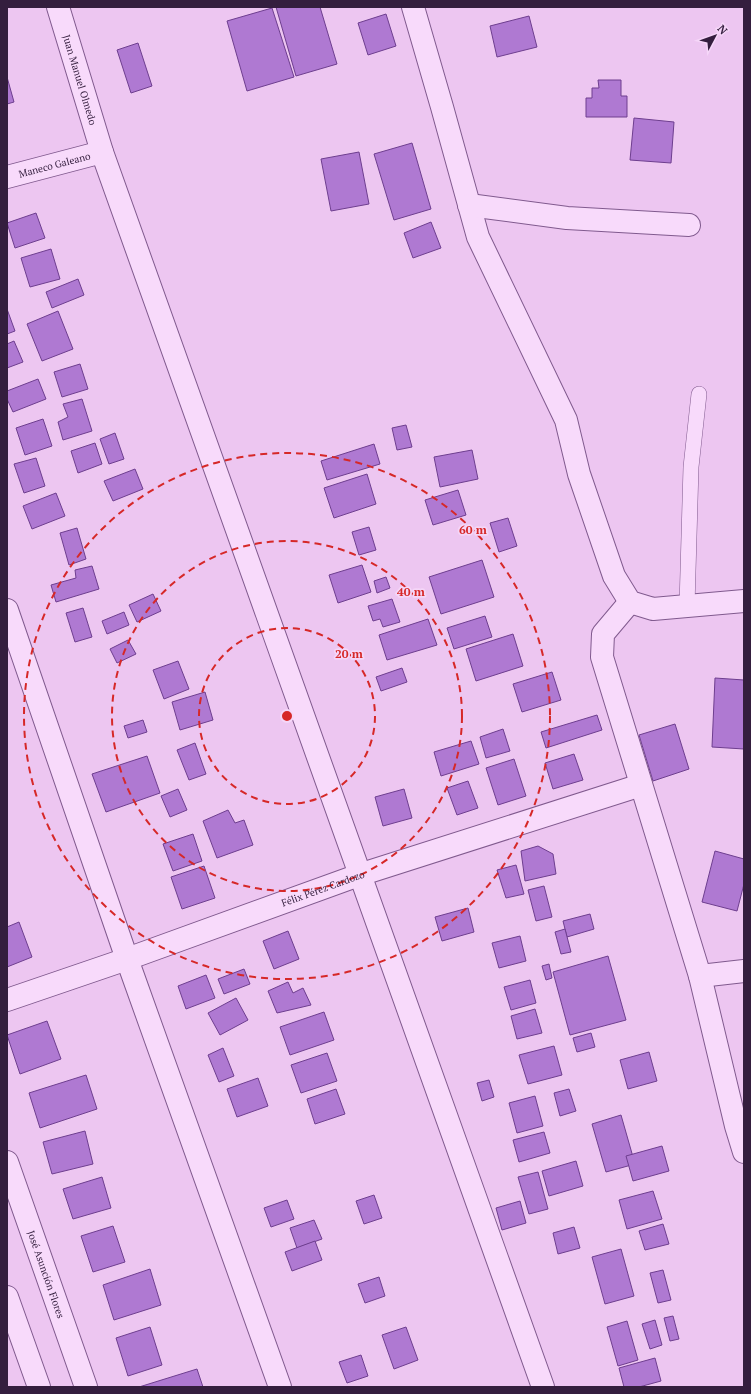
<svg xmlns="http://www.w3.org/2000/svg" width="751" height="1394" viewBox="0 0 751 1394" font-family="'PT Serif',serif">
<rect width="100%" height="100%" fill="#edc6f1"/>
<g fill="#af79d2" stroke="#6e3e8f">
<path d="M 276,7 L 320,7 L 337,64 L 296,76 Z"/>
<path d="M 272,8 L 294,77 L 247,91 L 227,21 Z"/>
<path d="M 386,14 L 396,46 L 368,55 L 358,23 Z"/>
<path d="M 529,16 L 537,47 L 497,57 L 490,26 Z"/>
<path d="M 138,43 L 152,86 L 131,93 L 117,50 Z"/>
<path d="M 7,77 L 14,102 L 7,104 Z"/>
<path d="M 598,80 L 621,80 L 621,96 L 627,96 L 627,117 L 586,117 L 586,98 L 592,98 L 592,88 L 599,88 Z"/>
<path d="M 634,118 L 674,122 L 671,163 L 630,160 Z"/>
<path d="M 412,143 L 431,209 L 394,220 L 374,154 Z"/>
<path d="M 359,152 L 369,204 L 331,211 L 321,159 Z"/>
<path d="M 36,213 L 45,238 L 15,248 L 7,223 Z"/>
<path d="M 431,222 L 441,248 L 413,258 L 404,233 Z"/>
<path d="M 51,249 L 60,279 L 30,287 L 21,258 Z"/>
<path d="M 78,279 L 84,295 L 52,308 L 46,292 Z"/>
<path d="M 7,309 L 15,331 L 7,334 Z"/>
<path d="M 58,311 L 73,349 L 42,361 L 27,324 Z"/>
<path d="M 14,341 L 23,362 L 7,368 L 7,344 Z"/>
<path d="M 80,364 L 88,389 L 62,397 L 54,372 Z"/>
<path d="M 38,379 L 46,399 L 13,412 L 7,399 L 7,391 Z"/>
<path d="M 82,399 L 92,431 L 63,440 L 58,422 L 68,417 L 63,404 Z"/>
<path d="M 43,419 L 52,446 L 25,455 L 16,428 Z"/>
<path d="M 406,425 L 412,447 L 397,450 L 392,428 Z"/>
<path d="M 115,433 L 124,459 L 109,464 L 100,439 Z"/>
<path d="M 95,443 L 102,464 L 78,473 L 71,451 Z"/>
<path d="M 374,444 L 380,464 L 327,480 L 321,461 Z"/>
<path d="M 472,450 L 478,479 L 440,487 L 434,457 Z"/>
<path d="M 36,458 L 45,486 L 24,493 L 14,464 Z"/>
<path d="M 135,469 L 143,489 L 113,501 L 104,481 Z"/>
<path d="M 367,474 L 376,504 L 334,518 L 324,488 Z"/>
<path d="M 458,490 L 466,515 L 433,525 L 425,500 Z"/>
<path d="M 56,493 L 65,516 L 32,529 L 23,506 Z"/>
<path d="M 508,518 L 517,546 L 499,552 L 490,523 Z"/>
<path d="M 369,527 L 376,550 L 359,555 L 352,532 Z"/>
<path d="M 77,528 L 86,559 L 69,565 L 60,533 Z"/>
<path d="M 482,560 L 494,597 L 441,614 L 429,577 Z"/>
<path d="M 362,565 L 371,592 L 338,603 L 329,575 Z"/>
<path d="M 92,566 L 99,589 L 56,602 L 51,585 L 76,578 L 75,570 Z"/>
<path d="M 386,577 L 390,588 L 377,593 L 374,581 Z"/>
<path d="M 153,594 L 161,611 L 137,622 L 129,605 Z"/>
<path d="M 392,599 L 400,622 L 383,627 L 380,619 L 373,621 L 368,606 Z"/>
<path d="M 83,608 L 92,637 L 75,642 L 66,613 Z"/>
<path d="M 124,612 L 129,625 L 107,634 L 102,621 Z"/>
<path d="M 485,616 L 492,637 L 454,649 L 447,628 Z"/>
<path d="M 428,619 L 437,645 L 387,660 L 379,635 Z"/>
<path d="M 513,634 L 523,666 L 476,681 L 466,649 Z"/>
<path d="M 128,640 L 136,654 L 117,663 L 110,649 Z"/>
<path d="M 178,661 L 189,689 L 164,699 L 153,670 Z"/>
<path d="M 402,668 L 407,682 L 381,691 L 376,677 Z"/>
<path d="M 552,672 L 561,700 L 522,712 L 513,684 Z"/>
<path d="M 715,678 L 744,680 L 744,749 L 712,747 Z"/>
<path d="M 205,692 L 213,720 L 180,730 L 172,702 Z"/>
<path d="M 597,715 L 602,730 L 546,748 L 541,732 Z"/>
<path d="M 143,720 L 147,732 L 128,738 L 124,726 Z"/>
<path d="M 675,724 L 689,769 L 653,781 L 639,735 Z"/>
<path d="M 503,729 L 510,751 L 486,758 L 480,737 Z"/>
<path d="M 471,741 L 479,764 L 441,776 L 434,752 Z"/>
<path d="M 195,743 L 206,774 L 189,780 L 177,750 Z"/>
<path d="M 574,754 L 583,780 L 553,789 L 545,763 Z"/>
<path d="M 147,756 L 160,793 L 106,812 L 92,774 Z"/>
<path d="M 514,759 L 526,796 L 498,805 L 486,768 Z"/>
<path d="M 468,781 L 478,808 L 457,815 L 447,788 Z"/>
<path d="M 178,789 L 187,810 L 170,817 L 161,796 Z"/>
<path d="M 404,789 L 412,818 L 383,826 L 375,797 Z"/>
<path d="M 228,810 L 235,823 L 244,820 L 253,845 L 217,858 L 203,821 Z"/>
<path d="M 193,834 L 202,861 L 173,871 L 163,844 Z"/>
<path d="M 538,846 L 553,854 L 556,874 L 525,881 L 521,851 Z"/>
<path d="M 715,851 L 744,859 L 744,884 L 737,911 L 702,902 Z"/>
<path d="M 516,865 L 524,894 L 506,898 L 497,870 Z"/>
<path d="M 204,866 L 215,898 L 182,909 L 171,877 Z"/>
<path d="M 544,886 L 552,917 L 536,921 L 528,890 Z"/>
<path d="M 468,908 L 474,932 L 442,941 L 435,917 Z"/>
<path d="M 590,914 L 594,929 L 567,937 L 563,921 Z"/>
<path d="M 19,922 L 32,957 L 7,967 L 7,927 Z"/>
<path d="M 565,929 L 571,952 L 561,954 L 555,932 Z"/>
<path d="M 288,931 L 299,959 L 274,969 L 263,941 Z"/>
<path d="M 520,936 L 526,961 L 499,968 L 492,943 Z"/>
<path d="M 608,956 L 626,1020 L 570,1035 L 553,972 Z"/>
<path d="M 549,964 L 552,978 L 546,980 L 542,966 Z"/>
<path d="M 244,969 L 250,984 L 224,994 L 218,979 Z"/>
<path d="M 206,975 L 215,998 L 186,1009 L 178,986 Z"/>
<path d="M 530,980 L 536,1003 L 511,1010 L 504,987 Z"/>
<path d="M 288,982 L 293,993 L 303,988 L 311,1005 L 277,1013 L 268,991 Z"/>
<path d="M 236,998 L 248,1020 L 220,1035 L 208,1013 Z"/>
<path d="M 535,1009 L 542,1033 L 517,1039 L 511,1016 Z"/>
<path d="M 324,1012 L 334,1040 L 290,1055 L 280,1027 Z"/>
<path d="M 47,1021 L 61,1059 L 20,1074 L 7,1035 Z"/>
<path d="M 591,1033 L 595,1047 L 577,1052 L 573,1038 Z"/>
<path d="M 554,1046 L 562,1075 L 528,1084 L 519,1055 Z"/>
<path d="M 223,1048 L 234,1076 L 219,1082 L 208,1055 Z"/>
<path d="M 649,1052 L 657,1081 L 628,1089 L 620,1060 Z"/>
<path d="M 327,1053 L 337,1081 L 301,1093 L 291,1065 Z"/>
<path d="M 86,1075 L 97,1109 L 40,1128 L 29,1093 Z"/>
<path d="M 258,1078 L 268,1106 L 237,1117 L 227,1089 Z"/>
<path d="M 489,1080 L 494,1097 L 482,1101 L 477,1083 Z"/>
<path d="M 336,1089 L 345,1114 L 315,1124 L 307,1099 Z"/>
<path d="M 569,1089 L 576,1111 L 560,1116 L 554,1093 Z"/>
<path d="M 535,1096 L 543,1126 L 517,1133 L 509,1103 Z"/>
<path d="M 621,1115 L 635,1164 L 606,1172 L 592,1124 Z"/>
<path d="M 85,1131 L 93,1164 L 52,1174 L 43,1142 Z"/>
<path d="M 544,1132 L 550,1153 L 519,1162 L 513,1140 Z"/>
<path d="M 662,1146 L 669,1171 L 633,1181 L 626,1156 Z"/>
<path d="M 576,1161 L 583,1186 L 549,1196 L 542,1171 Z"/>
<path d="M 538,1172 L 548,1209 L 529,1214 L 518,1177 Z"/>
<path d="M 102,1177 L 111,1208 L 73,1219 L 63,1189 Z"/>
<path d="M 653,1191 L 662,1219 L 627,1229 L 619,1200 Z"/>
<path d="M 374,1195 L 382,1218 L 364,1224 L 356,1201 Z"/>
<path d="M 287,1200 L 294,1219 L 271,1227 L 264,1208 Z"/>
<path d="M 520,1201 L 526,1223 L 502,1230 L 496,1208 Z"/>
<path d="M 314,1220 L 322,1239 L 297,1248 L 290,1228 Z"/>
<path d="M 663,1224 L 669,1244 L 645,1250 L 639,1231 Z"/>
<path d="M 113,1226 L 125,1262 L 93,1272 L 81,1236 Z"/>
<path d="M 574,1227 L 580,1248 L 558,1254 L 553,1233 Z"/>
<path d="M 315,1241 L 322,1260 L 292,1271 L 285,1252 Z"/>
<path d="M 621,1249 L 634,1296 L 605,1304 L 592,1257 Z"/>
<path d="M 150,1269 L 161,1305 L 114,1320 L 103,1285 Z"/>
<path d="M 663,1270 L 671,1300 L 658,1303 L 650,1273 Z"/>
<path d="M 379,1277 L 385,1296 L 365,1303 L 358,1284 Z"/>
<path d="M 673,1316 L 679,1339 L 670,1341 L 664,1318 Z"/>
<path d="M 655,1320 L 662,1345 L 650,1349 L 642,1324 Z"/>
<path d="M 627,1321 L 638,1360 L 618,1366 L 607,1327 Z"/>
<path d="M 150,1327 L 162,1365 L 128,1376 L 116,1338 Z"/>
<path d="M 406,1327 L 418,1360 L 394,1369 L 382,1335 Z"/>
<path d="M 361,1355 L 368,1376 L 347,1383 L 339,1362 Z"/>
<path d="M 655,1358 L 661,1381 L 639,1387 L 624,1387 L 619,1368 Z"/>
<path d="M 197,1369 L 203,1387 L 139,1387 Z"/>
</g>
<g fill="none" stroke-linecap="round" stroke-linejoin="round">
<defs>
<path id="service" d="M 687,606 L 691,467 L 699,394"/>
<g id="minor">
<path id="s1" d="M 58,7 L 102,152 L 543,1387"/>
<path d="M 413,7 L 442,107 L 478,237 L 566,420 L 579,474 L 614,576 L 630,602 L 653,609 L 744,601"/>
<path id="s2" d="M 7,177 L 102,152"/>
<path d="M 469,205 L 567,218 L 689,225"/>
<path d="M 630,602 L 603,634 L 602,657 L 700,976 L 736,1126 L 744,1152"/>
<path d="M 7,610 L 127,959 L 280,1387"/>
<path d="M 700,976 L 744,971"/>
<path id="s3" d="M 7,1000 L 127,959 L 359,875 L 641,785"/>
<path id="s4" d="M 7,1162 L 86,1387"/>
<path d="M 7,1297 L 39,1387"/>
</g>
</defs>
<use href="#service" stroke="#805a8e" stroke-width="16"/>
<use href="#minor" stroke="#805a8e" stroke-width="24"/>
<use href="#service" stroke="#f8dafb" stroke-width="15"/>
<use href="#minor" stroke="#f8dafb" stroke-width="22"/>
</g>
<g fill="none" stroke="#d62828" stroke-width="2" stroke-dasharray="7 5">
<circle cx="287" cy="716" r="88"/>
<circle cx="287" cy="716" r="175"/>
<circle cx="287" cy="716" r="263"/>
</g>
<g text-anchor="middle" stroke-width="3.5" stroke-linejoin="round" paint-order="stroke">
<g font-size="10" fill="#341e3e" stroke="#f5d6f8">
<text dy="4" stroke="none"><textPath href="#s1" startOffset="76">Juan Manuel Olmedo</textPath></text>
<text dy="4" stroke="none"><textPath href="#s2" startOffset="49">Maneco Galeano</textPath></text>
<text dy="4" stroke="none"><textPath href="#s3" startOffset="335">Félix Pérez Cardozo</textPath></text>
<text dy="4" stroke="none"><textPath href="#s4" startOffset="119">José Asunción Flores</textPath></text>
</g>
</g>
<circle cx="287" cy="716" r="6" fill="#d62828" stroke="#f5d6f8" stroke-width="2"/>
<g font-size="12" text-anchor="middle" font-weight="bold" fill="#d62828" stroke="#f5d6f8" stroke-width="3.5" stroke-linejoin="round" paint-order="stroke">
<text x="473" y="534">60 m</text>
<text x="411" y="596">40 m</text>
<text x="349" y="658">20 m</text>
</g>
<rect width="751" height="1394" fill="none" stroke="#341e3e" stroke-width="16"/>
<g transform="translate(715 36) rotate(49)" stroke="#f5d6f8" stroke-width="3" paint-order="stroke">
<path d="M0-3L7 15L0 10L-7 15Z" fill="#341e3e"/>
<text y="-6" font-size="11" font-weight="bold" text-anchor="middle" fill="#341e3e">N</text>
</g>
</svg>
